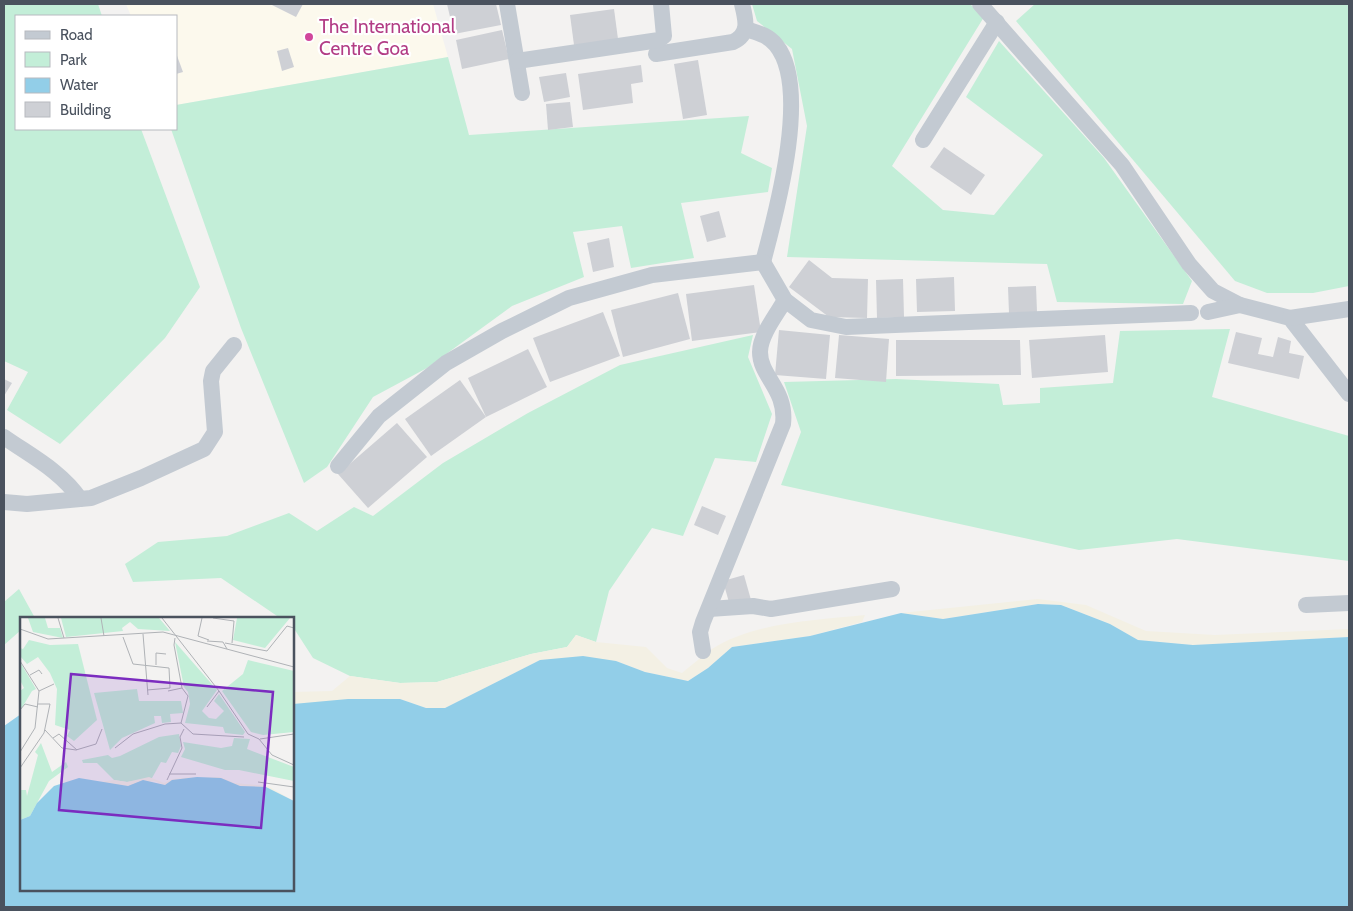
<svg xmlns="http://www.w3.org/2000/svg" width="1353" height="911" viewBox="0 0 1353 911" font-family="Cabin,sans-serif">
<rect width="100%" height="100%" fill="#f3f2f1"/>
<path fill="#fcf9ed" d="M 126,4 L 433,4 L 448,57 L 176,105 L 176,16 L 131,16 Z"/>
<g fill="#c3eed8">
<path d="M 4,4 L 98,4 L 102,16 L 16,16 L 16,129 L 141,129 L 200,287 L 165,338 L 60,444 L 7,410 L 28,372 L 4,361 Z"/>
<path d="M 752,4 L 970,4 L 984,17 L 892,166 L 943,210 L 994,215 L 1043,155 L 966,97 L 999,41 L 1104,158 L 1192,281 L 1183,304 L 1057,302 L 1047,264 L 787,257 L 807,126 L 792,49 L 757,21 Z"/>
<path d="M 1035,4 L 1349,4 L 1349,286 L 1313,293 L 1267,293 L 1235,281 L 1016,21 Z"/>
<path d="M 448,57 L 469,135 L 749,116 L 741,153 L 772,168 L 768,192 L 681,203 L 694,258 L 631,268 L 622,226 L 573,232 L 584,277 L 512,306 L 427,368 L 373,397 L 327,467 L 304,483 L 241,328 L 171,129 L 176,129 L 176,105 Z"/>
<path d="M 1230,329 L 1212,397 L 1349,436 L 1349,561 L 1177,539 L 1079,550 L 781,485 L 801,432 L 784,382 L 896,379 L 999,384 L 1003,405 L 1040,403 L 1040,388 L 1113,383 L 1120,331 Z"/>
<path d="M 753,335 L 748,357 L 772,414 L 756,462 L 715,458 L 683,536 L 652,528 L 609,591 L 596,642 L 576,635 L 567,647 L 531,654 L 437,682 L 400,683 L 350,676 L 313,658 L 293,627 L 292,618 L 280,618 L 221,578 L 133,582 L 125,564 L 158,542 L 227,536 L 289,513 L 317,531 L 354,507 L 373,516 L 443,463 L 528,413 L 620,365 Z"/>
<path d="M 19,589 L 35,618 L 21,618 L 21,630 L 4,645 L 4,602 Z"/>
</g>
<g fill="#f3f0e4">
<path d="M 1038,599 L 1086,605 L 1146,631 L 1215,635 L 1349,629 L 1349,637 L 1193,645 L 1138,640 L 1110,624 L 1061,605 L 1038,604 L 943,619 L 901,613 Z"/>
<path d="M 865,615 L 862,622 L 810,636 L 732,647 L 708,668 L 688,681 L 645,672 L 616,661 L 540,660 L 445,708 L 426,708 L 400,699 L 293,704 L 292,692 L 332,691 L 350,676 L 400,683 L 437,682 L 531,654 L 567,647 L 576,635 L 596,642 L 646,647 L 667,668 L 682,673 C 692,665 702,656 712,649 C 754,622 817,620 865,615 Z"/>
</g>
<path fill="#92cee8" d="M 1038,604 L 1061,605 L 1110,624 L 1138,640 L 1193,645 L 1349,637 L 1349,907 L 4,907 L 4,726 L 21,714 L 21,890 L 292,890 L 293,704 L 348,699 L 400,699 L 426,708 L 445,708 L 540,660 L 583,656 L 616,661 L 645,672 L 688,681 L 708,668 L 732,647 L 810,636 L 901,613 L 943,619 Z"/>
<g fill="#ced0d5">
<path d="M 270,4 L 303,4 L 296,17 Z"/>
<path d="M 447,4 L 496,4 L 501,25 L 454,34 Z"/>
<path d="M 614,9 L 618,39 L 574,45 L 570,15 Z"/>
<path d="M 502,30 L 509,59 L 462,69 L 456,40 Z"/>
<path d="M 288,48 L 294,67 L 282,71 L 277,51 Z"/>
<path d="M 176,53 L 183,72 L 176,74 Z"/>
<path d="M 698,60 L 707,115 L 683,119 L 674,64 Z"/>
<path d="M 641,65 L 643,82 L 631,84 L 633,103 L 583,110 L 578,74 Z"/>
<path d="M 566,73 L 570,97 L 544,102 L 539,77 Z"/>
<path d="M 570,102 L 573,127 L 548,130 L 546,104 Z"/>
<path d="M 944,147 L 985,175 L 971,195 L 930,167 Z"/>
<path d="M 719,211 L 726,237 L 707,242 L 700,216 Z"/>
<path d="M 609,238 L 614,267 L 593,272 L 587,243 Z"/>
<path d="M 809,260 L 832,278 L 868,279 L 867,318 L 829,317 L 789,287 Z"/>
<path d="M 954,277 L 955,311 L 917,312 L 916,279 Z"/>
<path d="M 903,279 L 904,317 L 877,318 L 876,280 Z"/>
<path d="M 754,285 L 761,332 L 692,341 L 686,294 Z"/>
<path d="M 1036,286 L 1037,312 L 1009,313 L 1008,287 Z"/>
<path d="M 678,293 L 690,339 L 623,357 L 611,310 Z"/>
<path d="M 603,312 L 620,356 L 550,382 L 533,338 Z"/>
<path d="M 779,330 L 830,335 L 826,379 L 775,375 Z"/>
<path d="M 1236,332 L 1262,338 L 1258,354 L 1273,357 L 1278,337 L 1291,341 L 1289,353 L 1304,356 L 1299,379 L 1228,363 Z"/>
<path d="M 839,335 L 889,339 L 886,382 L 835,378 Z"/>
<path d="M 1105,335 L 1108,372 L 1032,378 L 1029,340 Z"/>
<path d="M 896,340 L 1020,340 L 1021,375 L 896,376 Z"/>
<path d="M 528,349 L 547,387 L 486,417 L 468,378 Z"/>
<path d="M 4,379 L 12,383 L 4,396 Z"/>
<path d="M 460,380 L 486,417 L 431,456 L 405,419 Z"/>
<path d="M 397,423 L 427,457 L 368,508 L 338,474 Z"/>
<path d="M 702,506 L 726,516 L 718,535 L 694,525 Z"/>
<path d="M 744,575 L 751,600 L 730,606 L 723,581 Z"/>
</g>
<g fill="none" stroke-linecap="round" stroke-linejoin="round">
<g stroke="#c3cad2" stroke-width="16">
<path d="M 507,4 L 522,93"/>
<path d="M 980,4 L 1122,165 L 1189,264 L 1213,291 L 1240,305 L 1290,318 L 1349,394"/>
<path d="M 746,29 C 758,33 768,35 776,45 C 811,88 776,213 763,262"/>
<path d="M 656,54 L 733,42 C 750,34 746,20 742,4"/>
<path d="M 517,61 L 659,40 L 664,36 L 661,4"/>
<path d="M 923,140 L 997,22"/>
<path d="M 1208,312 L 1240,305"/>
<path d="M 1290,318 L 1349,309"/>
<path d="M 4,437 C 31,456 61,471 80,499"/>
<path d="M 338,466 L 379,416 L 446,363 L 502,331 L 569,298 L 652,275 L 763,262 L 785,300 L 811,320 L 846,327 L 1191,313"/>
<path d="M 4,502 L 27,504 L 91,498 L 141,478 L 204,449 L 215,432 L 211,381 L 213,371 L 234,345"/>
<path d="M 1306,605 L 1349,603"/>
<path d="M 709,609 L 753,606 L 771,609 L 892,589"/>
<path d="M 703,651 L 700,632 L 703,622 L 783,424 C 787,389 760,377 760,352 C 760,335 777,314 785,300"/>
</g>
</g>
<circle fill="#d1479c" stroke="#fff" stroke-width="2" cx="309" cy="37" r="5"/>
<g text-anchor="middle" stroke-width="4.5" stroke-linejoin="round" paint-order="stroke">
<g font-size="19" fill="#b23c85" stroke="#fff" text-anchor="start">
<text x="319" y="33">The International<tspan x="319" dy="22">Centre Goa</tspan></text>
</g>
</g>
<g transform="translate(20 617)">
<rect width="274" height="274" fill="#f3f2f1"/>
<path d="M 8,1 L 25,1 L 28,11 L 40,11 L 43,21 L 13,15 ZM 41,1 L 139,1 L 150,14 L 118,12 L 110,5 L 102,11 L 103,14 L 46,20 ZM 217,1 L 270,1 L 245,31 L 213,23 ZM 9,23 L 30,28 L 58,27 L 77,103 L 54,124 L 47,119 L 50,113 L 35,108 L 37,72 L 30,56 L 18,40 L 7,47 L 0,39 L 0,31 L 3,32 ZM 155,25 L 197,73 L 182,94 L 189,101 L 196,102 L 204,94 L 194,84 L 199,77 L 225,115 L 223,118 L 205,116 L 203,110 L 165,106 L 170,87 L 168,75 L 164,70 ZM 228,43 L 274,54 L 274,115 L 243,118 L 231,115 L 202,74 L 223,57 ZM 0,45 L 16,72 L 12,74 L 0,94 L 0,74 L 4,71 L 0,63 ZM 117,72 L 119,84 L 161,84 L 163,96 L 150,97 L 151,105 L 142,106 L 141,99 L 134,99 L 135,106 L 102,121 L 90,133 L 74,76 ZM 159,117 L 161,129 L 158,136 L 152,135 L 146,146 L 141,145 L 132,161 L 107,165 L 94,163 L 77,146 L 63,146 L 62,143 L 88,138 L 92,141 L 100,139 L 139,120 ZM 214,121 L 230,122 L 227,132 L 274,150 L 274,164 L 219,153 L 205,153 L 161,140 L 165,132 L 163,125 L 201,131 L 212,129 ZM 21,126 L 32,155 L 46,145 L 48,150 L 29,164 L 10,199 L 0,203 L 0,173 L 6,173 L 7,179 L 18,138 L 15,135 Z" fill="#c3eed8"/>
<path d="M 129,160 L 144,166 L 153,162 L 172,160 L 145,168 L 134,164 L 108,169 L 74,166 L 94,163 L 107,165 ZM 177,160 L 198,160 L 205,162 L 214,166 L 248,169 L 274,184 L 246,170 L 220,169 L 212,168 L 201,161 Z" fill="#f3f0e4"/>
<path d="M 177,160 L 201,161 L 220,169 L 246,170 L 274,184 L 274,273 L 0,273 L 0,203 L 10,199 L 17,186 L 34,169 L 59,161 L 108,169 L 123,163 L 145,168 L 152,163 Z" fill="#92cee8"/>
<path fill="none" stroke="#afb2b6" stroke-width="1" d="M 38,1 L 44,21M 81,1 L 84,19M 142,1 L 199,74 L 228,117 L 239,122 L 252,138 L 274,148M 182,1 L 178,19 L 189,23M 193,1 L 214,4 L 212,26M 0,12 L 28,22 L 143,15 L 274,50M 123,17 L 128,78M 103,20 L 113,47 L 149,51 L 150,71 L 127,73M 187,24 L 203,25 L 207,32M 205,26 L 247,34 L 267,9 L 274,11M 0,44 L 19,74 L 15,111 L 0,135M 136,48 L 136,36 L 146,37M 10,58 L 19,53 L 22,57M 19,74 L 34,67M 148,74 L 162,71 L 154,28 L 155,21M 187,90 L 199,74M 0,93 L 5,87 L 18,90M 161,106 L 168,79 L 162,71M 25,113 L 42,131 L 56,133 L 76,127 L 82,112M 33,121 L 39,117 L 57,133M 240,122 L 274,117M 95,131 L 113,117 L 145,107 L 161,106 L 173,117 L 224,120M 0,151 L 24,116 L 30,87 L 18,87M 149,157 L 176,157M 147,163 L 162,131 L 160,120 L 164,112M 238,165 L 274,170"/>
<path fill="#7b2cbf" fill-opacity="0.15" stroke="#7b2cbf" stroke-width="2.5" d="M 51,57 L 253,75 L 241,211 L 39,193 Z"/>
<rect width="274" height="274" fill="none" stroke="#4a525e" stroke-width="2.5"/>
</g>
<rect width="1353" height="911" fill="none" stroke="#4a525e" stroke-width="10"/>
<rect x="15" y="15" width="162" height="115" fill="#ffffff" stroke="#b7babf"/>
<rect x="25" y="31" width="25" height="8" fill="#c3cad2" stroke="#b7babf"/>
<text x="60" y="40" font-size="15" fill="#4a525e">Road</text>
<rect x="25" y="52" width="25" height="15" fill="#c3eed8" stroke="#b7babf"/>
<text x="60" y="65" font-size="15" fill="#4a525e">Park</text>
<rect x="25" y="78" width="25" height="15" fill="#92cee8" stroke="#b7babf"/>
<text x="60" y="90" font-size="15" fill="#4a525e">Water</text>
<rect x="25" y="102" width="25" height="15" fill="#ced0d5" stroke="#b7babf"/>
<text x="60" y="115" font-size="15" fill="#4a525e">Building</text>
</svg>
